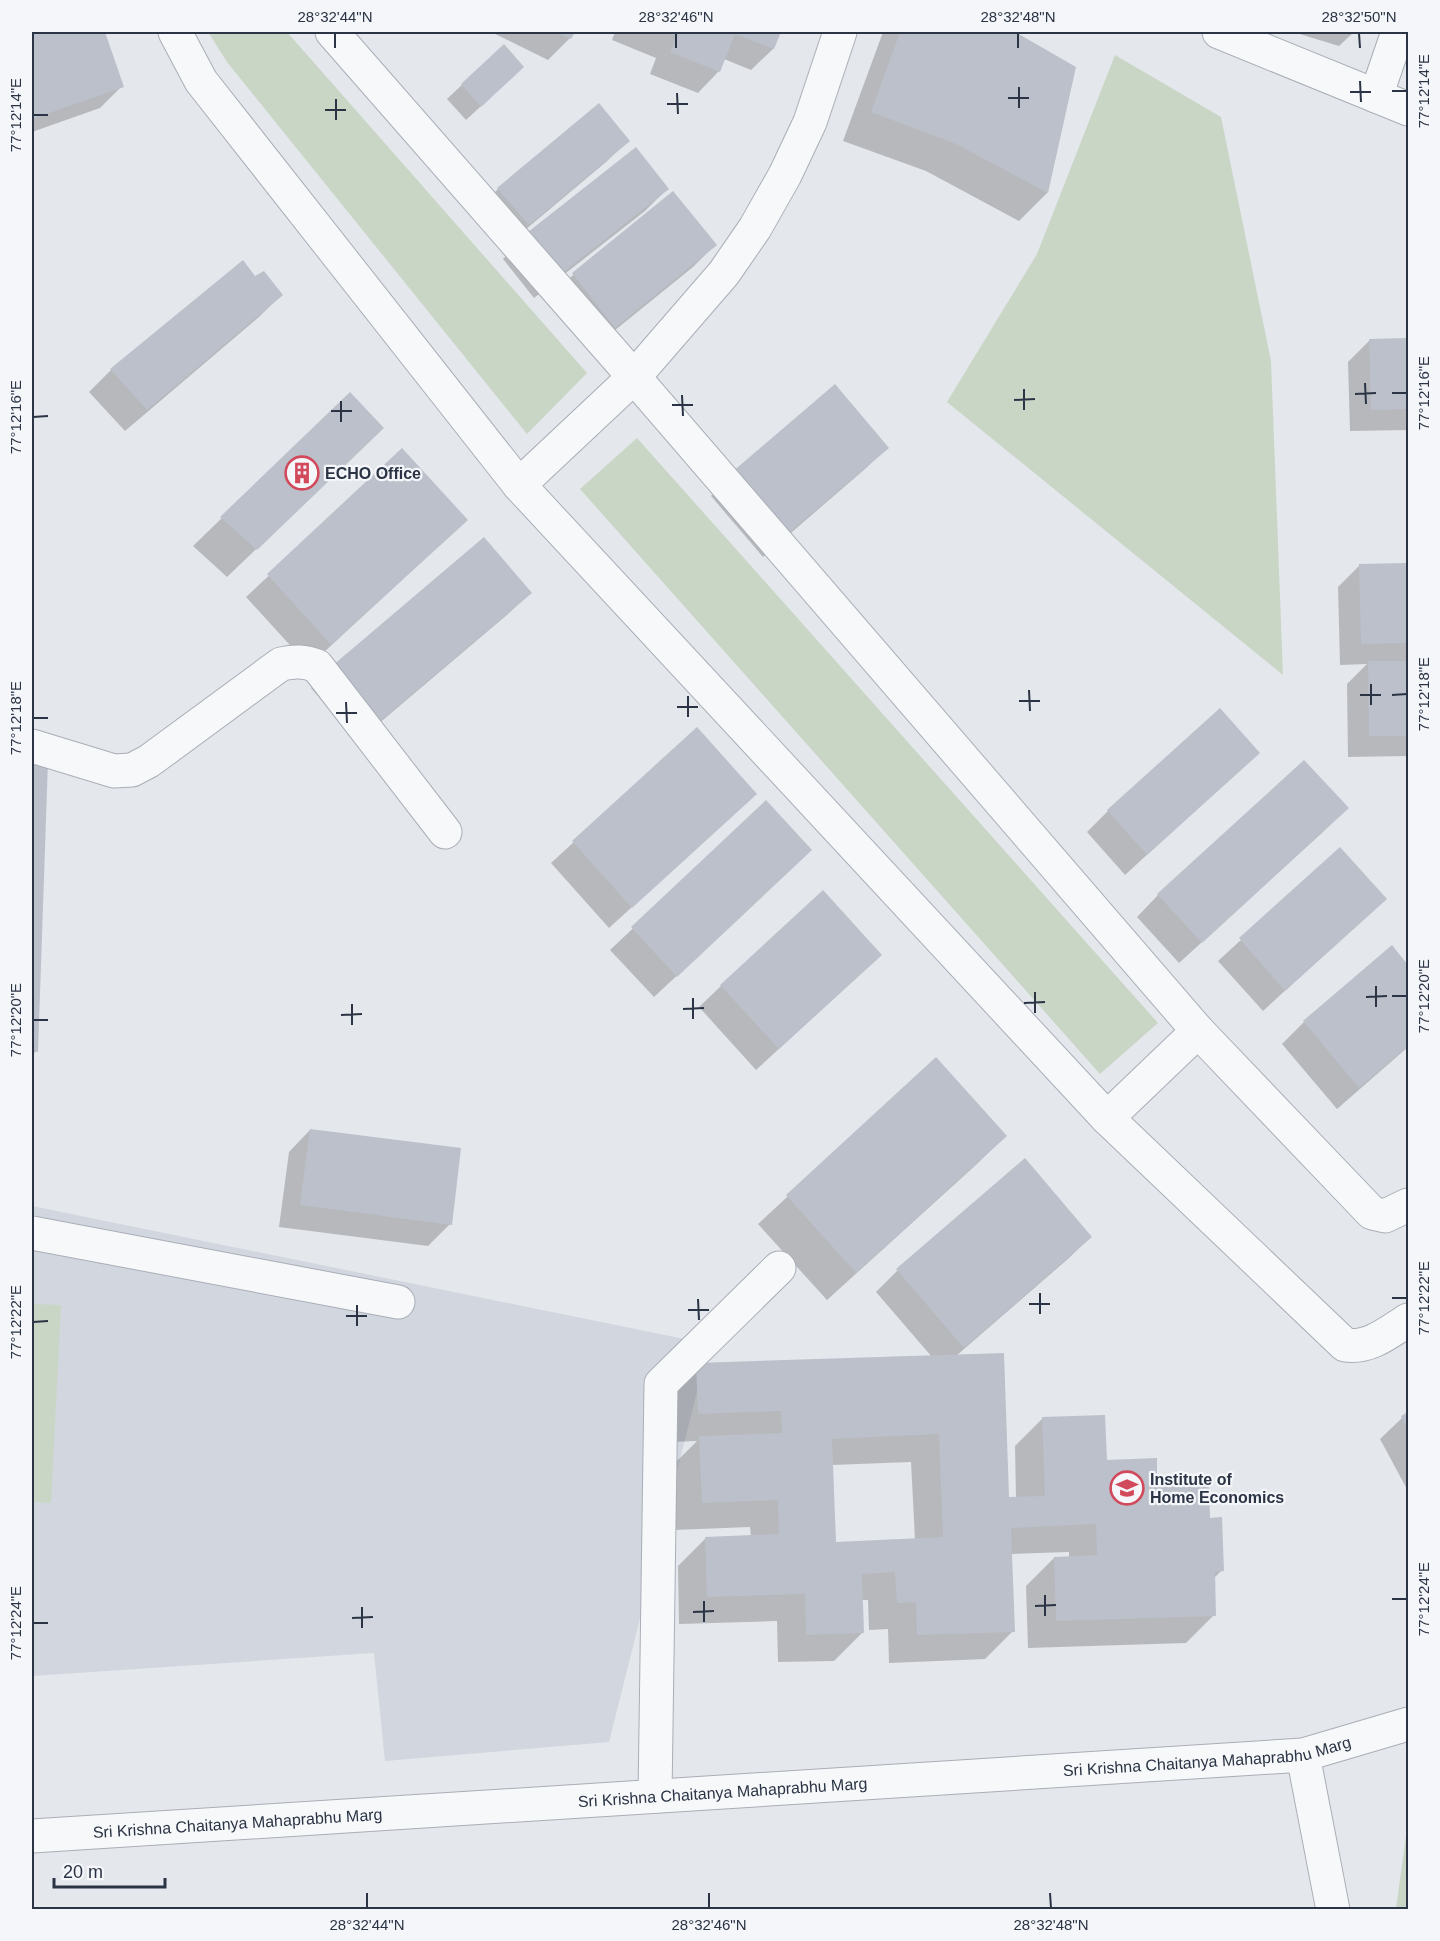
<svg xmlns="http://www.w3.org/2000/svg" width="1440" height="1941" viewBox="0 0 1440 1941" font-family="Arial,sans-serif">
<rect width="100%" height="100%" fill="#e4e7ec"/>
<path fill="#d2d6de" d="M 32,1206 L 709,1344 L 609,1742 L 385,1761 L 374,1653 L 32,1676 Z"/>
<g fill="#c9d6c5">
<path d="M 208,32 L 287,32 L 587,373 L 527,434 L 227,62 Z"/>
<path d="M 1115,55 L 1221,117 L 1271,361 L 1283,675 L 947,402 L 1037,254 Z"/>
<path d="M 637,438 L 1158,1023 L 1100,1074 L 580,489 Z"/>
<path d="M 32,1304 L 61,1305 L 51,1503 L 32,1502 Z"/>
<path d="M 1408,1821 L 1408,1909 L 1396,1909 Z"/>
</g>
<g fill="#0003" fill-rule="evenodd">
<path d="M 32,32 L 103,32 L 122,86 L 100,108 L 32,132 Z"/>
<path d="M 491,32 L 573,32 L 570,38 L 548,60 Z"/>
<path d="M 615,32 L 780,32 L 773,49 L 751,70 L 724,59 L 719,71 L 698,93 L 650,74 L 656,58 L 612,40 Z"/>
<path d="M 883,32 L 1012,32 L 1075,68 L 1047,193 L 1019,221 L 926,171 L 843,141 Z"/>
<path d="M 1293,32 L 1354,32 L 1339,46 Z"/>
<path d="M 503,46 L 508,81 L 466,120 L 447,99 Z"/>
<path d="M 628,141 L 606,162 L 506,246 L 477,211 L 498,189 Z"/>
<path d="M 667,189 L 645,211 L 534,298 L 503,259 L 524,237 Z"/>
<path d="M 673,193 L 715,245 L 693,267 L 593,348 L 552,296 L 573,275 Z"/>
<path d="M 243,262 L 255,278 L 281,295 L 259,317 L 125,431 L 89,392 L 111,370 Z"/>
<path d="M 1370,340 L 1408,340 L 1408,430 L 1350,431 L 1348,362 Z"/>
<path d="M 350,394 L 353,456 L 227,577 L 193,546 Z"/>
<path d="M 887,448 L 865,469 L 763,557 L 711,496 L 732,474 Z"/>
<path d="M 402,451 L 444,541 L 309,666 L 246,597 Z"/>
<path d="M 1408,564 L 1408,756 L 1348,757 L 1347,684 L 1367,664 L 1340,665 L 1338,587 L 1360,565 Z"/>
<path d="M 530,593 L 508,614 L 357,742 L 311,688 L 333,667 Z"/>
<path d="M 697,729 L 733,815 L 609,928 L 551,863 Z"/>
<path d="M 1258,753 L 1125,875 L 1087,832 L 1108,811 Z"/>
<path d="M 32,762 L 46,762 L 36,1051 L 32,1056 Z"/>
<path d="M 766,803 L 788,872 L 654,997 L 610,950 Z"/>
<path d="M 1325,830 L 1179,963 L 1137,917 L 1158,895 Z"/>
<path d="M 1340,849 L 1385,899 L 1263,1011 L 1218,961 Z"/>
<path d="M 1392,947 L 1408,967 L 1408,1047 L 1337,1109 L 1282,1044 L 1304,1022 Z"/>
<path d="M 858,976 L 756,1070 L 699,1007 L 721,986 Z"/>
<path d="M 936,1059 L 1005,1136 L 977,1164 L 827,1300 L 758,1224 Z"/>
<path d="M 310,1130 L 450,1224 L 428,1246 L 279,1227 L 289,1152 Z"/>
<path d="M 1025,1160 L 1090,1237 L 1069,1258 L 956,1356 L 1008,1499 L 1016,1498 L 1015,1446 L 1043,1418 L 1105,1461 L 1156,1483 L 1208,1519 L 1222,1570 L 1213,1579 L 1214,1615 L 1186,1643 L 1028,1648 L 1026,1586 L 1054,1558 L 1069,1558 L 1069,1552 L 1011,1554 L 1013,1631 L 985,1659 L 889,1663 L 888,1629 L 869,1630 L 868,1600 L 861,1600 L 862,1633 L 834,1661 L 778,1662 L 777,1621 L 679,1624 L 678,1566 L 706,1538 L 751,1537 L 750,1527 L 674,1530 L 672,1466 L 697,1441 L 671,1442 L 669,1393 L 697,1365 L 932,1357 L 876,1292 L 897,1271 ZM 911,1462 L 915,1540 L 835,1544 L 832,1465 Z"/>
<path d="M 1408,1414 L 1408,1491 L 1380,1439 L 1402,1418 Z"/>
</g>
<g fill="#bbc0ca" fill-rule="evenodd">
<path d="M 32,32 L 105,32 L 124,87 L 32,119 Z"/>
<path d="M 556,32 L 575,32 L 571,39 Z"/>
<path d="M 666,32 L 781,32 L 774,49 L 735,34 L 720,72 L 670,52 L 677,36 Z"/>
<path d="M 900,32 L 1015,32 L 1076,67 L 1048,193 L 954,143 L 871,112 Z"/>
<path d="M 504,44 L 524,67 L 481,107 L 461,84 Z"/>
<path d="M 599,103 L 630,141 L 529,225 L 497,188 Z"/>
<path d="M 636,147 L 669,189 L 556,278 L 523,236 Z"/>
<path d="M 673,191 L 717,245 L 615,328 L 572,273 Z"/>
<path d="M 243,260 L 255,276 L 264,271 L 283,295 L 147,410 L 110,369 Z"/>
<path d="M 1408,338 L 1408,409 L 1371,410 L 1369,339 Z"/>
<path d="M 835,384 L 889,448 L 785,536 L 731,473 Z"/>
<path d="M 350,392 L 384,428 L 257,550 L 220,517 Z"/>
<path d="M 402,448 L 468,520 L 331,645 L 267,574 Z"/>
<path d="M 484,537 L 532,593 L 379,722 L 332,666 Z"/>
<path d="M 1408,563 L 1408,643 L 1361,644 L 1359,564 Z"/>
<path d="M 1368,661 L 1408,661 L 1408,736 L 1369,736 Z"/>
<path d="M 1220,708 L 1260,753 L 1147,855 L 1107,810 Z"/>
<path d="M 697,727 L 757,794 L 632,908 L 572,841 Z"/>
<path d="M 32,760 L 48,761 L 38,1052 L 32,1051 Z"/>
<path d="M 1304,760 L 1349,808 L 1202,943 L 1157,894 Z"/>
<path d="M 766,800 L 812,850 L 677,977 L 631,927 Z"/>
<path d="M 1340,847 L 1387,899 L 1285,991 L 1239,938 Z"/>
<path d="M 823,890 L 882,955 L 779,1049 L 720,985 Z"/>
<path d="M 1392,945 L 1408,965 L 1408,1046 L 1359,1088 L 1303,1021 Z"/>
<path d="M 936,1057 L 1007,1136 L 856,1273 L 786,1195 Z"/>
<path d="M 310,1129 L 461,1148 L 452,1225 L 300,1205 Z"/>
<path d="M 1025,1158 L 1092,1237 L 964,1348 L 896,1269 Z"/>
<path d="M 1004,1353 L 1009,1497 L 1045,1496 L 1042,1417 L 1105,1415 L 1107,1460 L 1157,1458 L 1157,1481 L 1209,1479 L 1210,1518 L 1222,1517 L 1224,1571 L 1215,1572 L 1216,1616 L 1056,1621 L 1054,1557 L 1097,1555 L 1096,1524 L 1011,1528 L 1015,1632 L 917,1635 L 916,1602 L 897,1603 L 895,1572 L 862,1574 L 864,1633 L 806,1635 L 805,1594 L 707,1597 L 705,1537 L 779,1534 L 778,1500 L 702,1503 L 699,1436 L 782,1433 L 781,1411 L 698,1414 L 696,1363 ZM 939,1434 L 943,1537 L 836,1542 L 832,1439 Z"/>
<path d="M 1408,1412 L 1408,1431 L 1401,1416 Z"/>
</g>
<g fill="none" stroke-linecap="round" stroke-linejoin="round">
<defs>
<g id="minor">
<path d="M 175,32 L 201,81 L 519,485 L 1107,1118 L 1345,1345 C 1369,1349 1389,1332 1408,1320"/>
<path d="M 332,32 L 634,377 L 1198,1031 L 1372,1213 L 1385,1216 L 1408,1205"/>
<path d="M 1219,32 L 1408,109"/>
<path d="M 1376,96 L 1398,32"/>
<path d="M 519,485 L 634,377 L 724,273 L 755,228 L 785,175 L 810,122 L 840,32"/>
<path d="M 32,746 L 114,771 L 132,770 L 149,761 L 281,664 C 295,661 304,661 317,666 L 445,832"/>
<path d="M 1107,1118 L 1198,1031"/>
<path d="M 32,1233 L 398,1302"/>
<path d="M 1303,1755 L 1333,1910"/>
<path d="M 655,1796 L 661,1384 L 779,1268"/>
<path id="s1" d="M 32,1836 L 1303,1755 L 1408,1724"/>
</g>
</defs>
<use href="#minor" stroke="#a9aeb7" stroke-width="35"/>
<use href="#minor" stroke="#f7f8fa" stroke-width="33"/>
</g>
<path fill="none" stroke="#2b3445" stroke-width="2" d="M 335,33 L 335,48M 676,33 L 676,48M 1018,33 L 1018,48M 1359,33 L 1360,48M 1360,81 L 1361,102M 1019,87 L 1019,108M 1392,91 L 1407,91M 1350,92 L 1371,92M 677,93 L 678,114M 1008,98 L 1029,98M 336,99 L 336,120M 667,104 L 688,104M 325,110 L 346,110M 33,115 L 48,115M 1365,383 L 1366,404M 1024,389 L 1024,410M 1392,393 L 1407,393M 1355,394 L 1376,393M 682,395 L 683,416M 1014,400 L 1035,399M 341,401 L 341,422M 672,405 L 693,405M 331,411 L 352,411M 33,417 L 48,416M 1371,684 L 1371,705M 1029,690 L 1030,711M 1360,695 L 1381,695M 1392,695 L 1407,694M 688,696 L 688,717M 1019,701 L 1040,701M 346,702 L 347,723M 677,707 L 698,707M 336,713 L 357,713M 33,718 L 48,718M 1376,986 L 1376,1007M 1035,992 L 1035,1013M 1392,996 L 1407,996M 1366,997 L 1387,996M 693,998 L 693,1019M 1024,1003 L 1045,1002M 352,1004 L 352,1025M 683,1009 L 704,1008M 341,1015 L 362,1014M 33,1020 L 48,1020M 1040,1293 L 1040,1314M 1392,1298 L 1407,1298M 698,1299 L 699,1320M 1029,1304 L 1050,1304M 357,1305 L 357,1326M 688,1310 L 709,1310M 346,1316 L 367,1316M 33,1322 L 48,1321M 1045,1595 L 1045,1616M 1392,1599 L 1407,1599M 704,1601 L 704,1622M 1035,1606 L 1056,1605M 362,1607 L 362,1628M 693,1612 L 714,1611M 352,1618 L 373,1617M 33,1623 L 48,1623M 367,1893 L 367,1908M 709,1893 L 709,1908M 1050,1893 L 1051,1908"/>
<defs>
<symbol id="building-ring" viewBox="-11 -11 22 22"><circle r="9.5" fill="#f4f6f9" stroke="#d1495b" stroke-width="1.5"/><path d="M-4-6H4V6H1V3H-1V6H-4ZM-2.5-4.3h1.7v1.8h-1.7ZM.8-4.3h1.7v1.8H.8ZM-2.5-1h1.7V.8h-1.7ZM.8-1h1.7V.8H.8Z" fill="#d1495b"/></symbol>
<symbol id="university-ring" viewBox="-11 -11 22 22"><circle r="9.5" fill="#f4f6f9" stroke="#d1495b" stroke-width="1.5"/><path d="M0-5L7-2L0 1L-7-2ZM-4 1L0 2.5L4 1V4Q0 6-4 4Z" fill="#d1495b"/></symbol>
</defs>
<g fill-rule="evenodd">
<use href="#building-ring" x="283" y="454" width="38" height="38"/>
<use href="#university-ring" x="1108" y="1469" width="38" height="38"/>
</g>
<g text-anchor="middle" stroke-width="4.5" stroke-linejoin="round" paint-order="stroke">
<g font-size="16" font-weight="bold" fill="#2b3445" stroke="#f4f6f9" text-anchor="start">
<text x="325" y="479">ECHO Office</text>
<text x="1150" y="1485">Institute of<tspan x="1150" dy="18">Home Economics</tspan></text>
</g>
<g font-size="16" fill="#2b3445" stroke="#f4f6f9">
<text dy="6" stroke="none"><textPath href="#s1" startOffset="1178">Sri Krishna Chaitanya Mahaprabhu Marg</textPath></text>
<text dy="6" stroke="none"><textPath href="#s1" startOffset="692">Sri Krishna Chaitanya Mahaprabhu Marg</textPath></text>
<text dy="6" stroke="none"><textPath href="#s1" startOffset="206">Sri Krishna Chaitanya Mahaprabhu Marg</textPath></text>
</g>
</g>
<rect width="1440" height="1941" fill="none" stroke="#f4f6f9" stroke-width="66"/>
<path d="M54 1878v9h111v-9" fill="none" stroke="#2b3445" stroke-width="3"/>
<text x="63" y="1878" font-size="18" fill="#2b3445" stroke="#f4f6f9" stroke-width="4.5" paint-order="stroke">20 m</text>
<rect x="33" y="33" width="1374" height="1875" fill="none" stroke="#2b3445" stroke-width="2"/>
<g font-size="15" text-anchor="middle" fill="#2b3445">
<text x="335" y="22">28°32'44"N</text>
<text x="676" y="22">28°32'46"N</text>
<text x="1018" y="22">28°32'48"N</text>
<text x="1359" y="22">28°32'50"N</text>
<text transform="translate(1424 91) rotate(-90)" y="5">77°12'14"E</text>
<text transform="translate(16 115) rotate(-90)" y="5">77°12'14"E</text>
<text transform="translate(1424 393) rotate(-90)" y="5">77°12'16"E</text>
<text transform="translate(16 417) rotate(-90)" y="5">77°12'16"E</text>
<text transform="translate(1424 694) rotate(-90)" y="5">77°12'18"E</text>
<text transform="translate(16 718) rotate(-90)" y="5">77°12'18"E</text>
<text transform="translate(1424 996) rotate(-90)" y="5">77°12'20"E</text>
<text transform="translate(16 1020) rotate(-90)" y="5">77°12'20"E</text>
<text transform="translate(1424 1298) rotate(-90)" y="5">77°12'22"E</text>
<text transform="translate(16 1322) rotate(-90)" y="5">77°12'22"E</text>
<text transform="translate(1424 1599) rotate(-90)" y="5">77°12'24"E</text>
<text transform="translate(16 1623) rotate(-90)" y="5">77°12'24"E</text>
<text x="367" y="1930">28°32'44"N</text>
<text x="709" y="1930">28°32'46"N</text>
<text x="1051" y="1930">28°32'48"N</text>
</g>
</svg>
